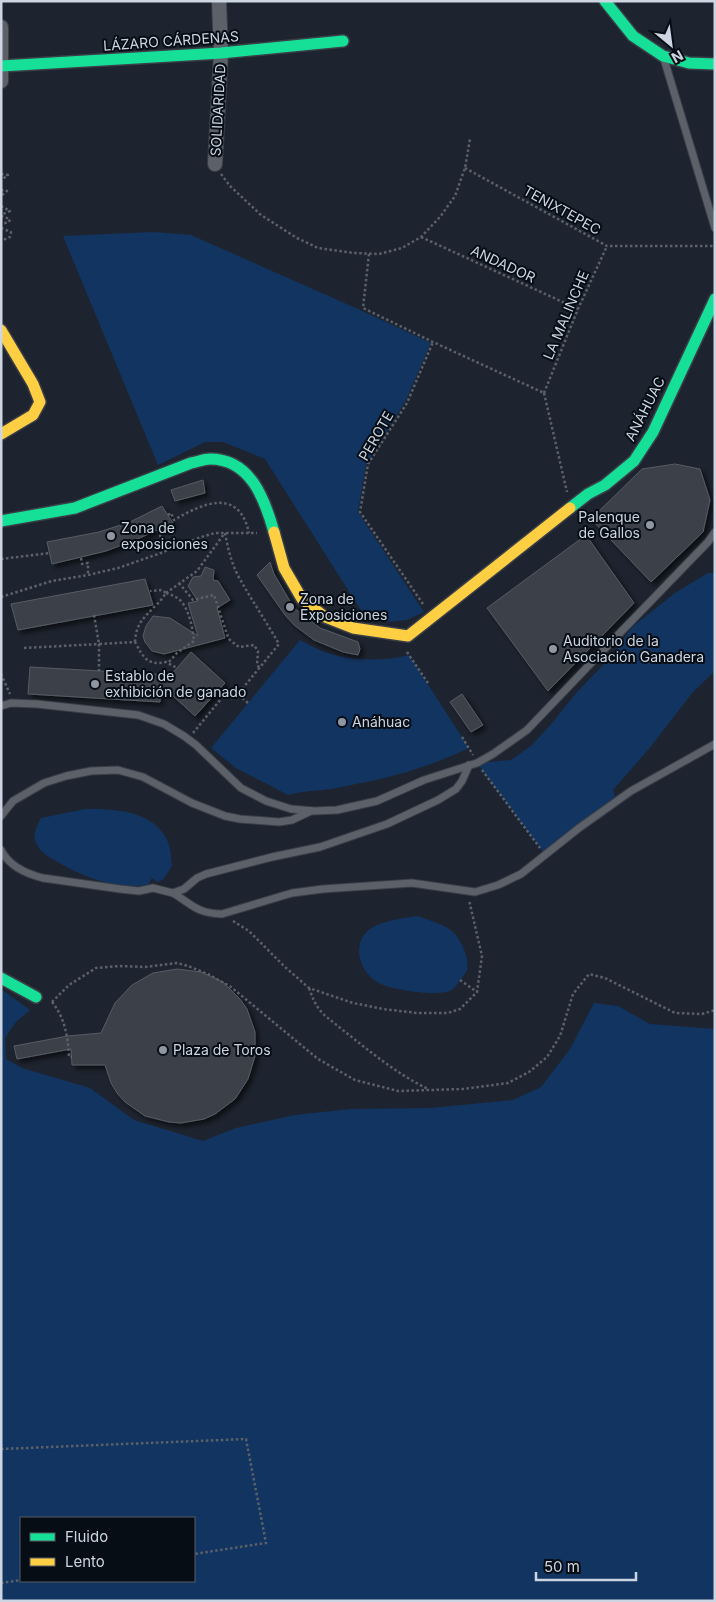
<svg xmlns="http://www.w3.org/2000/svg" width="716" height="1602" viewBox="0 0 716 1602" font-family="Inter,sans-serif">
<defs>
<filter id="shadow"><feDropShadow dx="3.5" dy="3.5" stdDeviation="2.5" flood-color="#0009"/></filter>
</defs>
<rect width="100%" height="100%" fill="#1e242f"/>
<g fill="#123460" fill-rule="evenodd">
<path d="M 153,232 L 191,235 L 358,309 L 431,343 L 405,402 L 366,464 L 358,512 L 424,612 L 407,620 L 388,622 L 362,612 L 265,459 L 223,442 L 205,442 L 158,465 L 63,236 Z"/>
<path d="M 708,573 L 715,573 L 715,671 L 693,692 L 648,750 L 613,790 L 615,796 L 615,808 L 603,810 L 545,854 L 477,763 L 511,760 L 532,745 L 553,722 L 576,693 L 612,656 L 632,627 L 675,593 Z"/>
<path d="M 300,640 C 308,644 316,649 325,652 C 350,661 383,662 409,655 L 469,748 C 434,765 395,777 356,784 C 345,786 334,789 322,790 C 310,791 300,792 288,795 L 236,768 L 211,748 Z"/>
<path d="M 85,809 C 115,809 154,810 168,842 C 171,849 171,858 172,866 L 163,880 L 157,882 L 152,878 L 148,885 C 116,890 83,877 56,861 C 49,857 40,852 36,843 C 32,835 37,826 41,818 Z"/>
<path d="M 418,916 C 430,921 446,924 455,934 C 462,942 470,960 467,970 C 466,973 456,986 453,989 C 443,998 391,990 379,983 C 360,973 350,944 370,929 C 381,921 404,918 418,916 Z"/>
<path d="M 1,989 L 30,1010 L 15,1023 L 5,1038 L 6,1059 L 22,1068 L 90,1088 L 134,1120 L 203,1141 L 236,1128 L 295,1115 L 350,1109 L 431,1108 L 513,1100 L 541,1087 L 570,1049 L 594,1003 L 618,1006 L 650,1024 L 715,1029 L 715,1601 L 1,1601 ZM 21,1518 L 194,1518 L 194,1581 L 21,1581 Z"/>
</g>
<g fill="#3a4049" stroke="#565c65" filter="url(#shadow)">
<path d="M 675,464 L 700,469 L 710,500 L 703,532 L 651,582 L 591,519 L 642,469 Z"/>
<path d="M 203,480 L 205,493 L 175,501 L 171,490 Z"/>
<path d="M 162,506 L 173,523 L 135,540 L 106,551 L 52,564 L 47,542 L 99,532 L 130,522 Z"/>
<path d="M 586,535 L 634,603 L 548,691 L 487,608 Z"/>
<path d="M 270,562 L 274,574 L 294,608 L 320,628 L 358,642 L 360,649 L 358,655 L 343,652 L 314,640 L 294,625 L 285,615 L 257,575 Z"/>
<path d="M 205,567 L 214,570 L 213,580 L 218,581 L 230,600 L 217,608 L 225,638 L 164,654 L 152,651 L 145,642 L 143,636 L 146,626 L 153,616 L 170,618 L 198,636 L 188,603 L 198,601 L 188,586 L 193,577 L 201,576 Z"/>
<path d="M 145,579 L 153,605 L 18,630 L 11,604 Z"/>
<path d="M 191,652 L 225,683 L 195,716 L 161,685 L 160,702 L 28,694 L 30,667 L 171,675 Z"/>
<path d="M 462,694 L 483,725 L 471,732 L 450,702 Z"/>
<path d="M 177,969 L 201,972 L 223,982 L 240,999 L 247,1009 L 255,1032 L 255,1056 L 248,1079 L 235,1099 L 215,1114 L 204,1119 L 181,1123 L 169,1122 L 145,1116 L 125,1102 L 117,1093 L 111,1083 L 105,1065 L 72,1065 L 71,1049 L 17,1059 L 14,1046 L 68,1036 L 101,1033 L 115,1003 L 132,985 L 153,973 Z"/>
</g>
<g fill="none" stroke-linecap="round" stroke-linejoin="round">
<defs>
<g id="lane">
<path d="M 664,59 L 715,228"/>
<path d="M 1,706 L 11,703 L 37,704 L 138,715 L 164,724 L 184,736 L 196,745 L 241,788 L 266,801 L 291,809 L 314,811 L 337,810 L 377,801 L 424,780 L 477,763 L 493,754 L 527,730 L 617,636 L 708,542 L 715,532"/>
<path d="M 1,816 L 13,801 L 44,783 L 66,776 L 91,771 L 118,770 L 143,777 L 192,803 L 225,816 L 240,819 L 279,822 L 292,820 L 311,811"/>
<path d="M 1,850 C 9,866 27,874 43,878 L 120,889 L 139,891 L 153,888 L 173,893 L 184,889 L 197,878 L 206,874 L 272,857 L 320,847 L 387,824 L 438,800 L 456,789 L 462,781 L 469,765"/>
<path d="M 173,893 C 193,905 196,913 222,914 L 292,893 L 323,889 L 412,883 L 475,892 L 498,885 L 521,874 L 579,828 L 631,791 L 715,744"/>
</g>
<g id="street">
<path d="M 1,27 L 1,81"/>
<path d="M 215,164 L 221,53 L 219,1"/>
</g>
<g id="fast">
<path d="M 605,1 L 633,36 L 663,56 L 689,63 L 715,64"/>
<path d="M 1,66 L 221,53 L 343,41"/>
<path d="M 570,508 L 588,494 L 605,485 L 634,461 L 653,432 L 715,299"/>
<path d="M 1,521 L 75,508 L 191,463 C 197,462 204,459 210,459 C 251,459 265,500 274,532"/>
<path d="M 1,978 L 36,997"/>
</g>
<g id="slow">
<path d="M 1,330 L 33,384 L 40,402 L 33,415 L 1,434"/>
<path d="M 274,532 L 284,568 L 302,599 L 325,617 L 353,628 L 408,636 L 570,508"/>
</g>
</defs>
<use href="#lane" stroke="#393e47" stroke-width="9"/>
<use href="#street" stroke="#393e47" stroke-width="16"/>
<use href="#fast" stroke="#393e47" stroke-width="14"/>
<use href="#slow" stroke="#393e47" stroke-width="14"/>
<g stroke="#5c6169" stroke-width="2.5" stroke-dasharray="2.5 2.5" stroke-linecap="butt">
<path d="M 465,168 L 607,246 L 715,246"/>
<path d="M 1,174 L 8,175 L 1,180"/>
<path d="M 221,174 L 230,186 L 261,215 L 297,238 L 318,248 L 354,253 L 379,254 L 402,248 L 421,237 L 440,217 L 455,196 L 465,168 L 470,139"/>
<path d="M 1,190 L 7,191 L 1,196"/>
<path d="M 1,206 L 10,211 L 1,215"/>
<path d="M 1,216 L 10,219 L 9,222 L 1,224"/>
<path d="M 1,228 L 11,232 L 10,237 L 1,241"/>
<path d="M 421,237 L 578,309"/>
<path d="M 369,254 L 363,308 L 433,342 L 544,393"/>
<path d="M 544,393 L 578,309 L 607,246"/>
<path d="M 544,393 L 567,492"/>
<path d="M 168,515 L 171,513 L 174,520 C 203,503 239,487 249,533"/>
<path d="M 158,530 L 166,551"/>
<path d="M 225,533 C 228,549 232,566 241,581 C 253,602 267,623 279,644 L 238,694 L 248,703"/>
<path d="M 81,558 L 82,564 L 88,563 L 88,575"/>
<path d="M 1,559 L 50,553"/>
<path d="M 179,583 L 193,600 L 214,595 L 228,637 L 230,640 L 239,647 L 254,645 L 258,651 L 257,665 L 260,668"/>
<path d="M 166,593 C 172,595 177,597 181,601 C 189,610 193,629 194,641 L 177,653 L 168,663"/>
<path d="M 166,593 L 197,571 L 224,534"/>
<path d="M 1,597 L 52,581 L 88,575 L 118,568 L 161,553 L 201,537 L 215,533 L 257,533"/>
<path d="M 423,604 L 360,512 L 368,464 L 407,403 L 433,342"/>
<path d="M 94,615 L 99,644 L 135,642 C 143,657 147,666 166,662 L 177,668"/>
<path d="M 135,642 C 136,623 144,618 156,605 C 160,602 163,597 166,593 L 162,590 L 150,591"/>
<path d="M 24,648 L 99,644 L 99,671"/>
<path d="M 407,652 L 428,683"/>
<path d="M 1,674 L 10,694"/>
<path d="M 193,733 L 230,688"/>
<path d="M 462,737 L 473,755"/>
<path d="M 482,770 L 540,848"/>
<path d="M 233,921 L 249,931 L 285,967 L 309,988 L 353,1003 L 383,1009 L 417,1013 L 448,1013 L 460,1009 L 477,992 L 482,956 L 469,900"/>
<path d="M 460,980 L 477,992"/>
<path d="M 309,988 C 312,996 314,1002 319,1009 C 324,1016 332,1021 339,1027 C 367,1049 395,1073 428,1089"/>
<path d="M 52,1002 L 69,985 L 96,968 L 119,966 L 145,967 L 177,963 L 188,966 L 210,975 L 231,987 L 318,1059 L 355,1080 L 398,1091 L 463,1089 L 508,1083 L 529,1072 L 547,1057 L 560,1036 L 573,994 L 589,974 L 605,978 L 675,1013 L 702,1014 L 715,1010"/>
<path d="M 52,1002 C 65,1018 68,1037 69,1057 L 72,1057"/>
<path d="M 1,1449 L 246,1439 L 266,1543 L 194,1554"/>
<path d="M 1,1583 L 21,1580"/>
</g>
<use href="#lane" stroke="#5c6169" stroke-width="7"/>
<use href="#street" stroke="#5c6169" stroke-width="14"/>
<use href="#fast" stroke="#16e098" stroke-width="11"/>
<use href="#slow" stroke="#ffcf43" stroke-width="11"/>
</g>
<g fill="#8f97a3" stroke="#070d15" stroke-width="2">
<circle cx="650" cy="525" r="5"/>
<circle cx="111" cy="536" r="5"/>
<circle cx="290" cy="607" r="5"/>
<circle cx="553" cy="649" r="5"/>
<circle cx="95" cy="684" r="5"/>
<circle cx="342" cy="722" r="5"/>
<circle cx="163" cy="1050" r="5"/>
</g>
<g text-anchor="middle" stroke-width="4" stroke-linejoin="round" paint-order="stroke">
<g font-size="14" fill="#ccd5e1" stroke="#070d15">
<text transform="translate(171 41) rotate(-4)" y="5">LÁZARO CÁRDENAS</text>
<text transform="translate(218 110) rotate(-87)" y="5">SOLIDARIDAD</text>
<text transform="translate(562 210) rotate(29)" y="5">TENIXTEPEC</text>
<text transform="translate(503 264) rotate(25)" y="5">ANDADOR</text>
<text transform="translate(566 315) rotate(-67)" y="5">LA MALINCHE</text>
<text transform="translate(645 409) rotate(-63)" y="5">ANÁHUAC</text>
<text transform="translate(376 436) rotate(-60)" y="5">PEROTE</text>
</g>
<g font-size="14" fill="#ccd5e1" stroke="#070d15" text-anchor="start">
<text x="640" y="522" text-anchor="end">Palenque<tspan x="640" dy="16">de Gallos</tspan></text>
<text x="121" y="533">Zona de<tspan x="121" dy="16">exposiciones</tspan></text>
<text x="300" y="604">Zona de<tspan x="300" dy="16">Exposiciones</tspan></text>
<text x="563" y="646">Auditorio de la<tspan x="563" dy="16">Asociación Ganadera</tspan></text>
<text x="105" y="681">Establo de<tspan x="105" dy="16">exhibición de ganado</tspan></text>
<text x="352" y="727">Anáhuac</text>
<text x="173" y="1055">Plaza de Toros</text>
</g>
</g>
<rect width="716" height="1602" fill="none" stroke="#ccd5e1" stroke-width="5"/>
<rect x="20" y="1517" width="175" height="65" fill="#070d15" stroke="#565d67"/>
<rect x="30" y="1533" width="25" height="8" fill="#16e098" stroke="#565d67"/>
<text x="65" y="1542" font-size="15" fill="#ccd5e1">Fluido</text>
<rect x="30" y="1558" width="25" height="8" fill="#ffcf43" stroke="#565d67"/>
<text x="65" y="1567" font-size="15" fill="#ccd5e1">Lento</text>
<g transform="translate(671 45) rotate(151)" stroke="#070d15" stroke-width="4" paint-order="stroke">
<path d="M0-4L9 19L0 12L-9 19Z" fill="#ccd5e1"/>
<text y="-8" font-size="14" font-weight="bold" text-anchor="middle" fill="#ccd5e1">N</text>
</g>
<path d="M536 1572v8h100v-8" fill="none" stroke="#ccd5e1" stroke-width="2.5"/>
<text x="544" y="1572" font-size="15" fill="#ccd5e1" stroke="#070d15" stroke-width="4" paint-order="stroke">50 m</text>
</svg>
